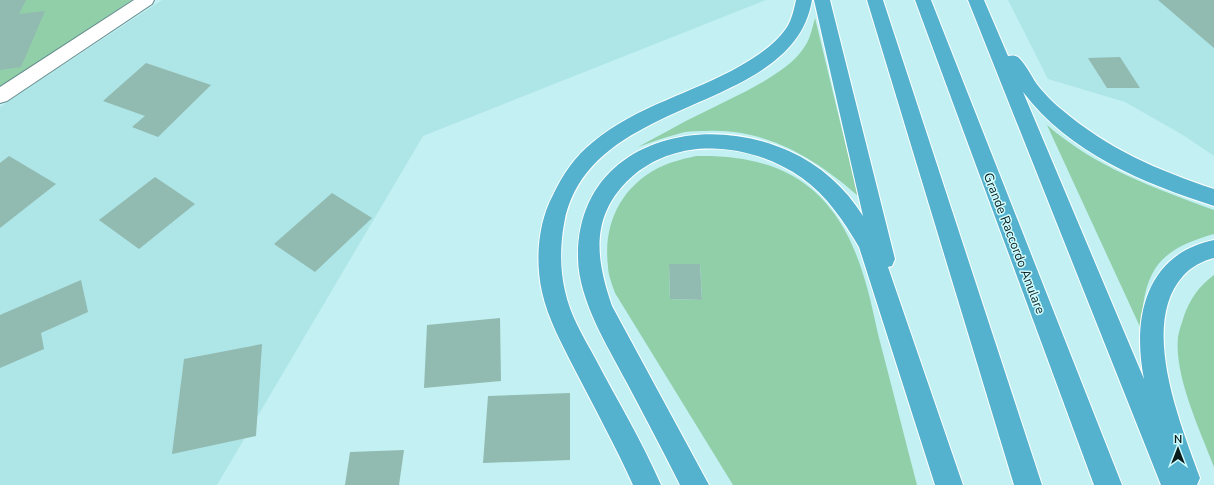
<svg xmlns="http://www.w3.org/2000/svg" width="1214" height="485" viewBox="0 0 1214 485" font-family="'Nunito Sans',sans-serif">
<rect width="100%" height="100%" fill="#c3f0f2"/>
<g fill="#aee5e7">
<path d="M 162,0 L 766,0 L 423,136 L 217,485 L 0,485 L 0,107 Z"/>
<path d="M 1008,0 L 1214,0 L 1214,156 L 1183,135 L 1125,102 L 1048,79 Z"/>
</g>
<g fill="#91cfa9" fill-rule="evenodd">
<path d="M 0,0 L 132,0 L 0,87 Z"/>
<path d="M 815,18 L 858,196 C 815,158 765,128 706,131 C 699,131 691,131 685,132 C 669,136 654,141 638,147 C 659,136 679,124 700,114 C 729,99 785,76 803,49 C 810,40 812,29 815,18 Z"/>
<path d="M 1047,125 C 1095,167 1154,188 1214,210 L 1214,234 C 1157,250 1144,271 1141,329 Z"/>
<path d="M 696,156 C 784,154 837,189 863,274 C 870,295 874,317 879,338 C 892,387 904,436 917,485 L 733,485 L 615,293 C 612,284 608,275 608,266 C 603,225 620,188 658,168 C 670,162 683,159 696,156 ZM 669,264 L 700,264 L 702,300 L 670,299 Z"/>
<path d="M 1214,275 L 1214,467 C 1200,430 1174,376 1178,337 C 1179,330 1182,323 1184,316 C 1190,299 1199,286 1214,275 Z"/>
</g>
<g fill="#91bab0">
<path d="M 0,0 L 26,0 L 19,14 L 45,11 L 21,67 L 0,70 Z"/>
<path d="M 1158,0 L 1214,0 L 1214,48 Z"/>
<path d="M 1120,57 L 1140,88 L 1107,88 L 1088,58 Z"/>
<path d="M 146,63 L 211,85 L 158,137 L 132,127 L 145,116 L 103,101 Z"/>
<path d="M 9,156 L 56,184 L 0,228 L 0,163 Z"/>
<path d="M 155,177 L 195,204 L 139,249 L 99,220 Z"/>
<path d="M 332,193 L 372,218 L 315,272 L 274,244 Z"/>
<path d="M 669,264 L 700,264 L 702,300 L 670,299 Z"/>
<path d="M 81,280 L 88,312 L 41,333 L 44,349 L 0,368 L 0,315 Z"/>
<path d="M 500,318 L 501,381 L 424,388 L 427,325 Z"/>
<path d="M 262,344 L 256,436 L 172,454 L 184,359 Z"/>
<path d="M 570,393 L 570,460 L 483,463 L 488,396 Z"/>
<path d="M 404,450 L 399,485 L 345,485 L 350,452 Z"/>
</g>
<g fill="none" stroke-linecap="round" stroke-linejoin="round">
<defs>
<path id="minor" d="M 134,0 L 154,0 L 152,4 L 7,101 L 0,103 L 0,87 Z"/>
<g id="highway">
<path d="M 796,0 L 812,0 C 793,116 587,93 564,224 C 560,246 560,270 565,291 C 570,315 583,336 595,358 C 617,400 642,441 661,485 L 633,485 C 615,445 594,407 574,368 C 562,344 548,319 542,292 C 535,260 538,223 553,195 C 563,174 575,156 593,142 C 636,106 693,93 740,66 C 757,56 776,44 787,27 C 792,19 794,9 796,0 Z"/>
<path d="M 814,0 L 830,0 L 895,259 L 892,266 L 888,267 L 963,485 L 935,485 L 859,247 C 843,220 827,196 802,178 C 753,144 683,135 635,174 C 623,184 612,197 606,212 C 593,242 602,277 612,306 L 709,485 L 680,485 C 663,451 645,417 627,383 C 608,347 579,301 578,259 C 576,143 699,110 789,151 C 820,165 845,187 863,216 Z"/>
<path d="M 867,0 L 883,0 L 1042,485 L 1014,485 Z"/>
<path d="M 915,0 L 931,0 L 1122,485 L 1094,485 Z"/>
<path d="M 968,0 L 984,0 L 1008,56 C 1012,55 1016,55 1019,58 C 1026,65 1031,75 1036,83 C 1043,92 1052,102 1061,109 C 1108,149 1157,170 1214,189 L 1214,206 C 1143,183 1069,153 1023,92 L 1144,379 C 1132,319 1145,254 1214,240 L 1214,258 C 1202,261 1191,267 1183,276 C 1139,325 1181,425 1200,478 L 1197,485 L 1161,485 Z"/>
</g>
</defs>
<use href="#minor" stroke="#618a8c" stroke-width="2"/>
<use href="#highway" stroke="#fff" stroke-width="2"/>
<use href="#minor" fill="#fff" fill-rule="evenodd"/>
<use href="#highway" fill="#55b2cf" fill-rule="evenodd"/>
</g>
<g text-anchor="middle" stroke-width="3" stroke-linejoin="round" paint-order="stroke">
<g font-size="13" fill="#0a1b1c" stroke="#d0fdff">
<text transform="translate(1015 243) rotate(69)" y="5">Grande Raccordo Anulare</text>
</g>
</g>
<g transform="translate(1178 449)" stroke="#d0fdff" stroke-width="3" paint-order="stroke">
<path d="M0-3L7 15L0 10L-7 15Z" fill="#0a1b1c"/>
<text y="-6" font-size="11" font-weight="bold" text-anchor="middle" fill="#0a1b1c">N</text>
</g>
</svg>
